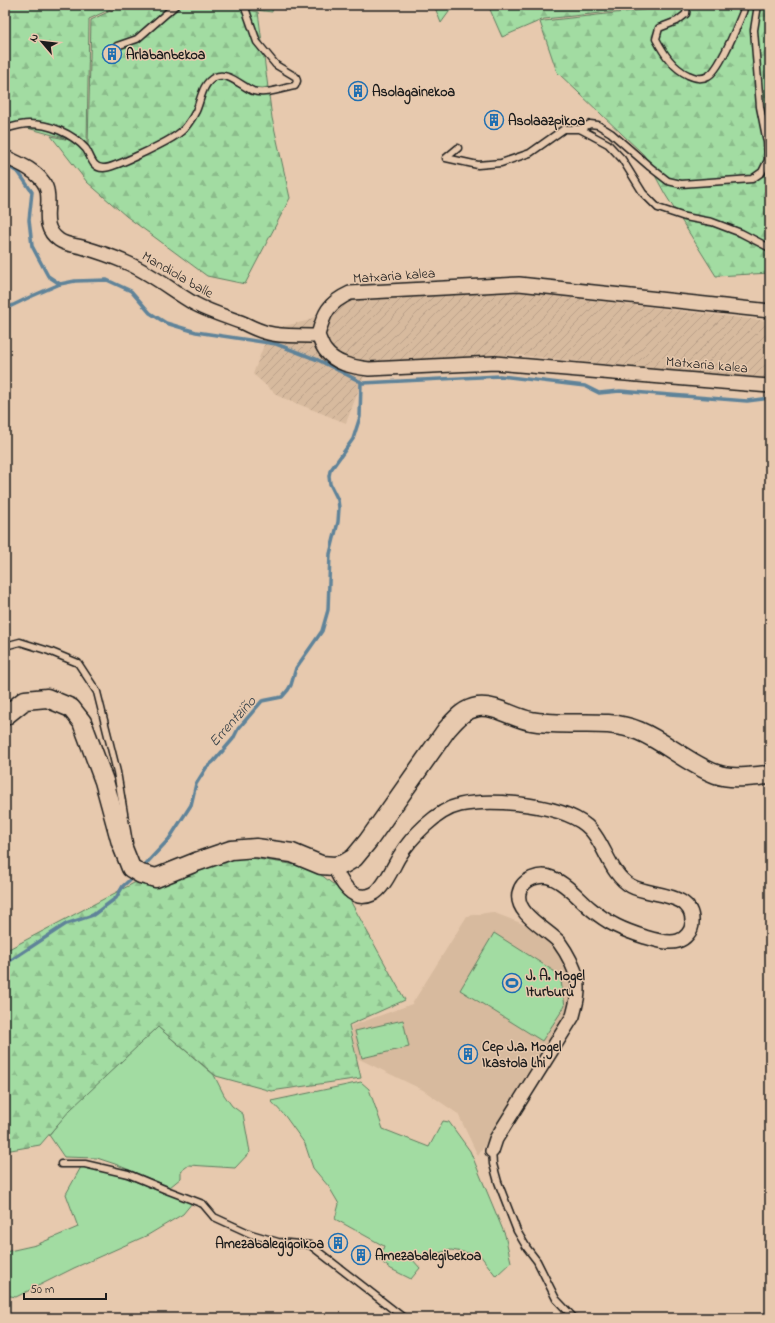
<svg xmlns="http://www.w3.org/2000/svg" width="775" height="1323" viewBox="0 0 775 1323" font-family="'Indie Flower',sans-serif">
<defs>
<pattern id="industrial-furrows" width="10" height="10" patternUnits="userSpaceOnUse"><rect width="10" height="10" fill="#d7ba9e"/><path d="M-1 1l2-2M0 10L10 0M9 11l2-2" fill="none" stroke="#b89f88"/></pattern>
<pattern id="forest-firs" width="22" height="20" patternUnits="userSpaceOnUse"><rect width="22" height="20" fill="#a2dca2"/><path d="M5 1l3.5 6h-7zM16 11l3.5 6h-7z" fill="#8bbc8b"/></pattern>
</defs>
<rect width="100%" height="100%" fill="#e7c9ae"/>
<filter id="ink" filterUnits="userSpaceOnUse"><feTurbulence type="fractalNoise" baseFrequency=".025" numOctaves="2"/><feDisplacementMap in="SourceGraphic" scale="8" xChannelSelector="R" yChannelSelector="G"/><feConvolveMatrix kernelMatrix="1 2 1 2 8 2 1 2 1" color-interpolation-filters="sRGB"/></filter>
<g filter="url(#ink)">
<path fill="#d7ba9e" d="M 492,912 L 531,927 L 565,959 L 571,999 L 568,1013 L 478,1156 L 458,1114 L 423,1090 L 357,1058 L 351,1026 L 412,1004 L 467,916 Z"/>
<path fill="url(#industrial-furrows)" d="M 520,292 L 770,321 L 770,379 L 763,380 L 516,355 L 369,363 L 346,423 L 278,396 L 253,374 L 270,329 L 307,321 L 347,298 Z"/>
<g fill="#a2dca2" stroke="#5f7c5f">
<path d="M 494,933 L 560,975 L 565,1006 L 542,1041 L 460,990 Z"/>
<path d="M 403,1020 L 409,1047 L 362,1058 L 355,1031 Z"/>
<path d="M 158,1027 L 214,1075 L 224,1095 L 232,1106 L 243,1114 L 250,1152 L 235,1168 L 189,1165 L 181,1171 L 181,1178 L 170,1187 L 115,1164 L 97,1158 L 64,1157 L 49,1135 L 69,1110 Z"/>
<path d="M 361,1082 L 369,1089 L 383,1129 L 429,1147 L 443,1121 L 449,1122 L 470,1151 L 505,1235 L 511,1262 L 496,1276 L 480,1255 L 451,1250 L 412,1259 L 420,1268 L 411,1279 L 391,1269 L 379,1260 L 384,1246 L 335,1219 L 339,1204 L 329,1187 L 313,1168 L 305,1144 L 285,1116 L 271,1101 Z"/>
<path d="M 81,1167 L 108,1171 L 192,1203 L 183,1214 L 148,1235 L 74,1268 L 16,1297 L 5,1295 L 5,1252 L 36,1245 L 78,1227 L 66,1194 Z"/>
</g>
<g fill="url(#forest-firs)" stroke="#5f7c5f">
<path d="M 5,5 L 119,5 L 89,19 L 87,144 L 88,145 L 91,20 L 123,5 L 240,5 L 247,10 L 258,12 L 272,118 L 290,198 L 245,284 L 207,276 L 126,216 L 87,182 L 51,136 L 79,142 L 5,122 Z"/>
<path d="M 243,5 L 273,5 L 272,12 L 248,9 Z"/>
<path d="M 434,5 L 454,5 L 441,23 Z"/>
<path d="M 488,5 L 677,5 L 544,19 L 502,37 Z"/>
<path d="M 678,5 L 770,5 L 770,273 L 716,276 L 665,194 L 644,155 L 557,72 L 540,22 L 544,21 L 678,6 Z"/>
<path d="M 244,857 L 311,867 L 347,895 L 405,1000 L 349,1025 L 361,1078 L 271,1091 L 216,1076 L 158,1027 L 70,1110 L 40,1145 L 5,1151 L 5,951 L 134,883 Z"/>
</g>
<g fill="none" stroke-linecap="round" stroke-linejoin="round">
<g stroke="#5f8399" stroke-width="3.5">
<path d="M 5,164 L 19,173 L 32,192 L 29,220 L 32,246 L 48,276 L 60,284 L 75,281 L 107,280 L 131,291 L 150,313 L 166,323 L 196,332 L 276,344 L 318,360 L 363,383 L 500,376 L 585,386 L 599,393 L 620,391 L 747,401 L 770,398"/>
<path d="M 5,309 L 30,297 L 60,284"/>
<path d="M 141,869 L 169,839 L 191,805 L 196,784 L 206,768 L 214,761 L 233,739 L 238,729 L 262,701 L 282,697 L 288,690 L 291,685 L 296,668 L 322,631 L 328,610 L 330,554 L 338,522 L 339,508 L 338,500 L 330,484 L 329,476 L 330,471 L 353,439 L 360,417 L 361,383"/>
<path d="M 5,964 L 66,924 L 93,915 L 116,898 L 123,886 L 134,876"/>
</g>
<defs>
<g id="lane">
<path d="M 687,5 L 686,14 L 677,21 L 659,28 L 656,39 C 664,54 673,68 688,75 C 695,78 701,80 708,76 C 720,70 737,26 743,12 L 745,5"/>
<path d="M 117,46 L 137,39 L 176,5"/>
<path d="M 5,129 C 12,127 21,124 29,124 C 49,124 72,133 86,149 C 91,156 92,168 103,168 C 113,169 162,144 172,138 C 177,135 185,129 188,124 C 191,120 194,115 196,111 C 201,100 202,83 215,77 C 228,71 242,87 253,91 C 266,95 283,88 295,86 L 297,81 L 296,77 L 276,65 L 257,42 L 244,5"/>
<path d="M 580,129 L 590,124 L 598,125 L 611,133 L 650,167 L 668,181 L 681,184 L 752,179 L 762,172 L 768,160 L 767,142 L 760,107 L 754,30 L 758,5"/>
<path d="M 458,148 L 446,158 L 478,165 L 501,163 L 530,153 L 564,129 L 580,129 L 608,144 L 622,159 L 643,193 L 658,208 L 685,217 L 712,222 L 741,233 L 770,248"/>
<path d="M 5,646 L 20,642 L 49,651 L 78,663 L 97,692 L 117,772 L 129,843"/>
<path d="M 492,1151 L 493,1164 L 498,1182 L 517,1231 L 527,1248 L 537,1261 L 556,1299 L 574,1318"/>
<path d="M 61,1164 L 85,1164 L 128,1174 L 169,1191 L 203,1204 L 214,1217 L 251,1234 L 278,1242 L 310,1245 L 404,1318"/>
</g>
<g id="street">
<path d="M 5,157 C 19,163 40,172 46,187 C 53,204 38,225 59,240 C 66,245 74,245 82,247 C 96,251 111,256 125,262 C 151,273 171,290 195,304 C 210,312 227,317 243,323 C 251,327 259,331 268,333 C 282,337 299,335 313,336 L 318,335"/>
<path d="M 770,311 L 519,284 L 350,293 C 328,303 324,313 318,335 C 320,340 322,346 325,350 C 335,364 353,367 369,369 L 495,363 L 770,386"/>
<path d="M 334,866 C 340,881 352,904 373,894 C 383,890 393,867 399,857 C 411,837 437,810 460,805 C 492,798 568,804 591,830 C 606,847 610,874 631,886 C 651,897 694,891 692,923 C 692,931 685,939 678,941 C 668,944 655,940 645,937 C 623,930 609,924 591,909 C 579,899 567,884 552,878 C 540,873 522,879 519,893 C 515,914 547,929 559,942 C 567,953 574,966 577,979 C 580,992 576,1004 573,1016 L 496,1139 L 492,1151"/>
</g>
<path id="secondary" d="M 5,716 L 25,700 L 47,698 L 71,708 L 82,722 L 104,781 L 121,843 L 131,868 L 141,874 L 156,878 L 196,862 L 231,850 L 256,848 L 292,853 L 321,865 L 334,866 L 344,864 L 354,858 L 368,841 L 447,729 C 456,719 464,709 478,707 C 497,705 513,718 531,721 C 567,728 604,717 639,731 C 666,742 688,764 716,774 C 732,780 753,776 770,775"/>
</defs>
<use href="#lane" stroke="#1c1c1c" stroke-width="9"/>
<use href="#street" stroke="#1c1c1c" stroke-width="16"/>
<use href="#secondary" stroke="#1c1c1c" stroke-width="21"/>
<use href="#lane" stroke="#e7c9ae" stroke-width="6"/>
<use href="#street" stroke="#e7c9ae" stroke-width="13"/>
<use href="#secondary" stroke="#e7c9ae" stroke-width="18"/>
</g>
</g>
<defs>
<symbol id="building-ring" viewBox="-11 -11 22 22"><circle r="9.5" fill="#e7c9ae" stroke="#1f6fb2" stroke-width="1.5"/><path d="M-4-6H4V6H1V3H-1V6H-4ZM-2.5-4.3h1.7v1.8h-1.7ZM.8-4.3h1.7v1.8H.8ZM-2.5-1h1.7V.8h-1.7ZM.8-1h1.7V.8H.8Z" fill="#1f6fb2"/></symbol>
<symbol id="stadium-ring" viewBox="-11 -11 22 22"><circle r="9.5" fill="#e7c9ae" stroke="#1f6fb2" stroke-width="1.5"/><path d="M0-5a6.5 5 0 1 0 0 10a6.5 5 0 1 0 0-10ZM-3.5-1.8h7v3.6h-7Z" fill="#1f6fb2"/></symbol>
</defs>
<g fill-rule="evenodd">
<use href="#building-ring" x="101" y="43" width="22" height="22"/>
<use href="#building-ring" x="347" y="80" width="22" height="22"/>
<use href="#building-ring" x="483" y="109" width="22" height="22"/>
<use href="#stadium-ring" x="501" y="972" width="22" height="22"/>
<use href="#building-ring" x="457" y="1043" width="22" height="22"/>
<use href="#building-ring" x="327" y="1232" width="22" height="22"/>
<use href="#building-ring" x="350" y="1244" width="22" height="22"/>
</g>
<g text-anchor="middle" stroke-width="3" stroke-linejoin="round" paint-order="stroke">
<g font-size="14" font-weight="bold" fill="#1c1c1c" stroke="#e7c9ae" text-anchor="start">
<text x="126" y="59">Arlabanbekoa</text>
<text x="372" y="96">Asolagainekoa</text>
<text x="508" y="125">Asolaazpikoa</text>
<text x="526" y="980">J. A. Mogel<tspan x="526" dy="16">Iturburu</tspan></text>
<text x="482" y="1051">Cep J.a. Mogel<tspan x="482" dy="16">Ikastola Lhi</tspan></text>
<text x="324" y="1248" text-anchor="end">Amezabalegigoikoa</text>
<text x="375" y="1260">Amezabalegibekoa</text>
</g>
<g font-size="14" fill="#1c1c1c" stroke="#e7c9ae">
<text transform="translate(178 274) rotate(30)" y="5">Mandiola balle</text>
<text transform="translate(394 275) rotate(-4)" y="5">Matxaria kalea</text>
<text transform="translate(707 364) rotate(5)" y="5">Matxaria kalea</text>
</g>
<g font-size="15" font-style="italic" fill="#323e46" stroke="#e7c9ae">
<text transform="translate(232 721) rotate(-48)" y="5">Errentziño</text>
</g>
</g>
<rect width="775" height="1323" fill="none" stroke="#e7c9ae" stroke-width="20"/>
<rect x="10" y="10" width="755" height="1303" fill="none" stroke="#1c1c1c" stroke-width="1.5" filter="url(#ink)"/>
<g transform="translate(42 42) rotate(298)" stroke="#e7c9ae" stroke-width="3" paint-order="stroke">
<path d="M0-3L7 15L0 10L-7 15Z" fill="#1c1c1c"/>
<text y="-6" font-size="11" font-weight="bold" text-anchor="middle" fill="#1c1c1c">N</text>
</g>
<path d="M24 1293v6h82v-6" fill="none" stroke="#1c1c1c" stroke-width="2"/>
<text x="30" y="1293" font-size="12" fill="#1c1c1c" stroke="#e7c9ae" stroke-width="3" paint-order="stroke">50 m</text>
</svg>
